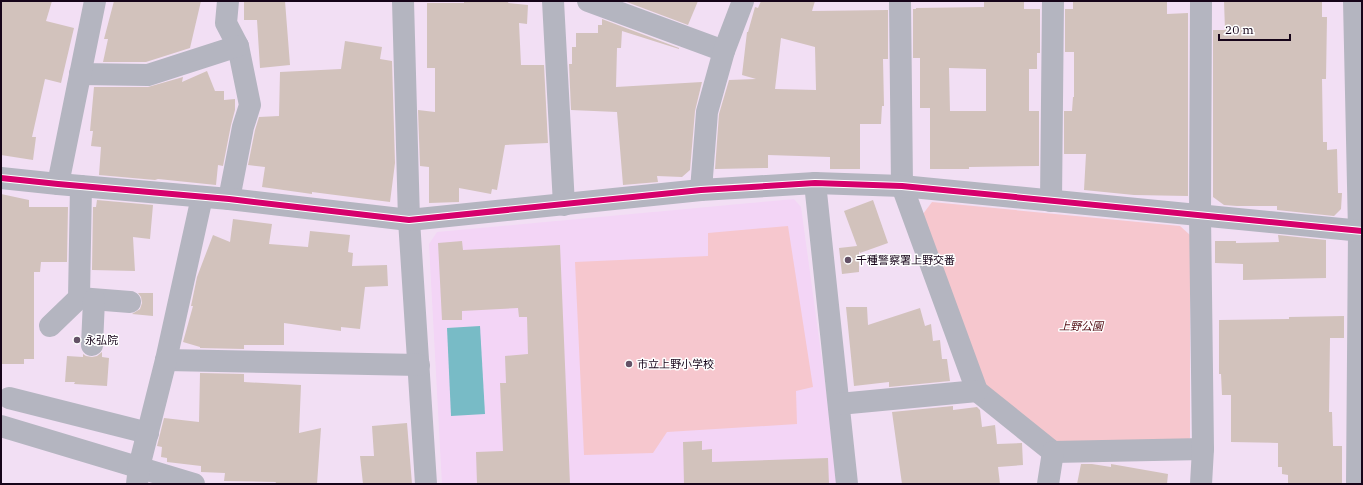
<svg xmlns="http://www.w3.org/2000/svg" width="1363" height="485" viewBox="0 0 1363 485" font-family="'IBM Plex Serif','Noto Sans JP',serif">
<rect width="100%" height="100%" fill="#f2dff4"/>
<path fill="#f3d5f6" d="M 794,199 L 801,207 L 839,484 L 442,484 L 429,244 L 437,232 Z"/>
<g fill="#f6c7ce">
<path d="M 932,202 L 1180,226 L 1190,235 L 1190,438 L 1186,443 L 1060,447 L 986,391 L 920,218 Z"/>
<path d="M 788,226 L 813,387 L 796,391 L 797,424 L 667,432 L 653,453 L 584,455 L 575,262 L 708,256 L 708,233 Z"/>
</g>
<path fill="#78bbc6" d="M 480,326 L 485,414 L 451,416 L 447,328 Z"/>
<g fill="#d2c2bc" fill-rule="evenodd">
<path d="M 1,1 L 52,1 L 46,21 L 74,28 L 61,83 L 45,79 L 32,137 L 36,137 L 33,160 L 1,155 Z"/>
<path d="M 114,1 L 201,1 L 190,48 L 146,62 L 103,62 L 108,39 L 104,39 Z"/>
<path d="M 244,1 L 285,1 L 290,65 L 260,68 L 257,20 L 244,20 Z"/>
<path d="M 464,1 L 509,1 L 508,3 L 528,5 L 527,24 L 519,23 L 521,65 L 544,65 L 548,143 L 505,145 L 497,190 L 492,189 L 491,194 L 459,188 L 459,202 L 429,203 L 429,167 L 420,166 L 418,110 L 435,112 L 435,68 L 427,68 L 427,3 L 464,3 Z"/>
<path d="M 624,1 L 698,1 L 688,25 Z"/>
<path d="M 761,1 L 815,1 L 812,11 L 888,10 L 888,59 L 883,59 L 884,106 L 882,106 L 881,124 L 860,124 L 860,169 L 830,169 L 830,157 L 768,155 L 768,168 L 715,169 L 719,114 L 729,80 L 756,79 L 742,75 L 747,32 L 748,32 L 755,7 L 758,8 ZM 781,38 L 815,47 L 816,90 L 775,89 Z"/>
<path d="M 984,1 L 1024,1 L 1024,9 L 1040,9 L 1040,53 L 1037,53 L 1037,69 L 1029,69 L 1029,111 L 1039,111 L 1039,166 L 969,167 L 969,169 L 930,169 L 930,108 L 920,108 L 920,58 L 913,58 L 913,9 L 916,9 L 916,8 L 984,7 ZM 949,68 L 986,69 L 986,111 L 950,111 Z"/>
<path d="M 1073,1 L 1167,1 L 1167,14 L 1188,13 L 1188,196 L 1134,195 L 1084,190 L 1086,154 L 1064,154 L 1064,111 L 1072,111 L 1073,97 L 1074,97 L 1074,52 L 1065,52 L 1065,9 L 1073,9 Z"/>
<path d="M 1224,1 L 1322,1 L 1322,17 L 1327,17 L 1326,79 L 1322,79 L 1323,142 L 1327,142 L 1327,150 L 1337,149 L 1338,193 L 1342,193 L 1341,209 L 1334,216 L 1277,210 L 1277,206 L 1237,206 L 1224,205 L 1213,197 L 1213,30 L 1225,30 Z"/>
<path d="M 602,19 L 679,48 L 679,49 L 622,31 L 621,48 L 617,48 L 616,87 L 702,82 L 695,111 L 690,170 L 682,177 L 657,176 L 658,182 L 623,185 L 617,112 L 571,110 L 569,64 L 572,64 L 572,47 L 576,47 L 576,33 L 598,33 L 598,25 L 602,25 Z"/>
<path d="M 345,41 L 382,47 L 380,59 L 392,61 L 395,163 L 390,202 L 312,192 L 312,194 L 262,187 L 265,167 L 248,165 L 255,130 L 259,117 L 279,116 L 280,72 L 341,69 Z"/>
<path d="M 207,71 L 215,91 L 224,91 L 224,100 L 235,99 L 235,110 L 231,125 L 223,166 L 218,165 L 216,185 L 158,179 L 155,180 L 99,175 L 101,147 L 91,146 L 93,131 L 90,131 L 94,87 L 148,87 L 183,77 L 182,82 Z"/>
<path d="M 1,194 L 29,200 L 29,207 L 68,207 L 67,262 L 41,262 L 40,272 L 34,272 L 34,359 L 24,359 L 24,364 L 1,364 Z"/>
<path d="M 97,200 L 153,205 L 150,239 L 133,237 L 135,271 L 92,270 L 93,207 L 96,207 Z"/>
<path d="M 873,200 L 888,243 L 860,253 L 859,251 L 859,272 L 842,274 L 839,248 L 857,246 L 844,211 Z"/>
<path d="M 233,219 L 272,224 L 269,244 L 308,247 L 310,231 L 350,235 L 348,252 L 353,253 L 352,266 L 387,265 L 388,286 L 365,287 L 360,329 L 341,327 L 341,331 L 284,323 L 284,345 L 244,345 L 244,349 L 200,348 L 200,347 L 183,342 L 193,306 L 191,306 L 197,277 L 213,235 L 230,242 Z"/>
<path d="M 1278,235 L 1326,240 L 1326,278 L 1243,280 L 1243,264 L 1215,263 L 1215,241 L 1236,241 L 1236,243 L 1279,242 Z"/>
<path d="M 462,241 L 463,250 L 560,245 L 570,484 L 477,484 L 476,452 L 503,451 L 500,383 L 506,383 L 505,356 L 528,354 L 527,317 L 519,317 L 518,308 L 462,311 L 462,320 L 442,320 L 438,243 Z"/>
<path d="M 138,293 L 153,293 L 153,316 L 132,314 L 140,309 L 142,303 L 141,297 Z"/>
<path d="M 846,307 L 867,307 L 868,325 L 920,308 L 925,326 L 931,324 L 933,341 L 940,340 L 942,359 L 947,359 L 950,381 L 889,387 L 889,382 L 854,386 Z"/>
<path d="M 1344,316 L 1344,338 L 1330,338 L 1329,412 L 1332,412 L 1333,446 L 1342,446 L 1342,484 L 1288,484 L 1288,475 L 1282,474 L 1282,467 L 1278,467 L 1278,443 L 1231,442 L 1231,395 L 1222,395 L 1221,374 L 1219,374 L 1219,320 L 1289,319 L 1289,317 Z"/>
<path d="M 102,352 L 102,357 L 109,358 L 107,386 L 74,384 L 75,382 L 65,382 L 67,356 L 83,357 L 83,354 L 86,356 L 92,357 L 97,356 Z"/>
<path d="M 200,373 L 244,374 L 244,382 L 301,385 L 299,433 L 321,428 L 317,484 L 275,484 L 276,482 L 224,481 L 225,473 L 201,472 L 201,466 L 167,462 L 167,458 L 161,457 L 162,447 L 157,446 L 164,418 L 199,422 Z"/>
<path d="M 953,406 L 953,410 L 977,407 L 980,410 L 982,427 L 995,425 L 997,444 L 1022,443 L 1023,465 L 998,467 L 1000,484 L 902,484 L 892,412 Z"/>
<path d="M 407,423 L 412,484 L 363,484 L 360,456 L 374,456 L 372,426 Z"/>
<path d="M 702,441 L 702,450 L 712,449 L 712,462 L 828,458 L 829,484 L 684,484 L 683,442 Z"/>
<path d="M 1081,464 L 1092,464 L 1111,467 L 1111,464 L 1168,474 L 1167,484 L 1077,484 Z"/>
</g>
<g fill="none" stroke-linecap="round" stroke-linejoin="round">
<g stroke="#b4b5c0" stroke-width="22">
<path d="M 228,1 L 226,23 L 238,46 L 250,105 L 243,127 L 229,199"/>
<path d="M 403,1 L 409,220 L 426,484"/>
<path d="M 553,1 L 564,205"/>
<path d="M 588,1 L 724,51"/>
<path d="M 900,1 L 902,186 L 977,391 L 1053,452 L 1203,449"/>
<path d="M 1354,1 L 1359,231 L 1357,484"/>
<path d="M 80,74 L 148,75 L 238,46"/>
<path d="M 1,178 L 58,184 L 229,199 L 409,220 L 701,190 L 815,183 L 902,186 L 1362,231"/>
<path d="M 815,183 L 847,484"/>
<path d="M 58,184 L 95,1"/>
<path d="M 701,190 L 707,112 L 724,51 L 743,1"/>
<path d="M 1051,201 L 1053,1"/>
<path d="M 79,298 L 130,302"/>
<path d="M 50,326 L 79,298 L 81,186"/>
<path d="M 92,345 L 94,300"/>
<path d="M 166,360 L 419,365"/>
<path d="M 9,398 L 148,433"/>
<path d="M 839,404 L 977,391"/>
<path d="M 1,426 L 194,484"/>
<path d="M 137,484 L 139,467 L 166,360 L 202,197"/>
<path d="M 1048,484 L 1053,452"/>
<path d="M 1201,484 L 1203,449 L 1200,215 L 1201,1"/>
</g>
<defs>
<path id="cycleway" d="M 1,178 L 58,184 L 229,199 L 409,220 L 701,190 L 815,183 L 902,186 L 1362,231"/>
</defs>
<use href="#cycleway" stroke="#fff" stroke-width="8"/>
<use href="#cycleway" stroke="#d6006c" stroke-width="6"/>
</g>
<g fill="#635166" stroke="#fff" stroke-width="1.5">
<circle cx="848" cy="260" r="4"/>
<circle cx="77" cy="340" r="4"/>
<circle cx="629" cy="364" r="4"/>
</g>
<g text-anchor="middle" stroke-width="3" stroke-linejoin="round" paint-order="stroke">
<g font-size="11" fill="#160419" stroke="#fff" text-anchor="start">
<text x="856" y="264">千種警察署上野交番</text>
<text x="85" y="344">永弘院</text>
<text x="637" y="368">市立上野小学校</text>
</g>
<g font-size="11" font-style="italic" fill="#500b11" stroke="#fff">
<text x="1081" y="330">上野公園</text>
</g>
</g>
<rect width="1363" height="485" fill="none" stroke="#160419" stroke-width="4"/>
<path d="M1219 34v6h71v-6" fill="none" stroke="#160419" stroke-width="2"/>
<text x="1225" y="34" font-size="12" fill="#160419" stroke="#ffffff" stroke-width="3" paint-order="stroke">20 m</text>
</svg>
